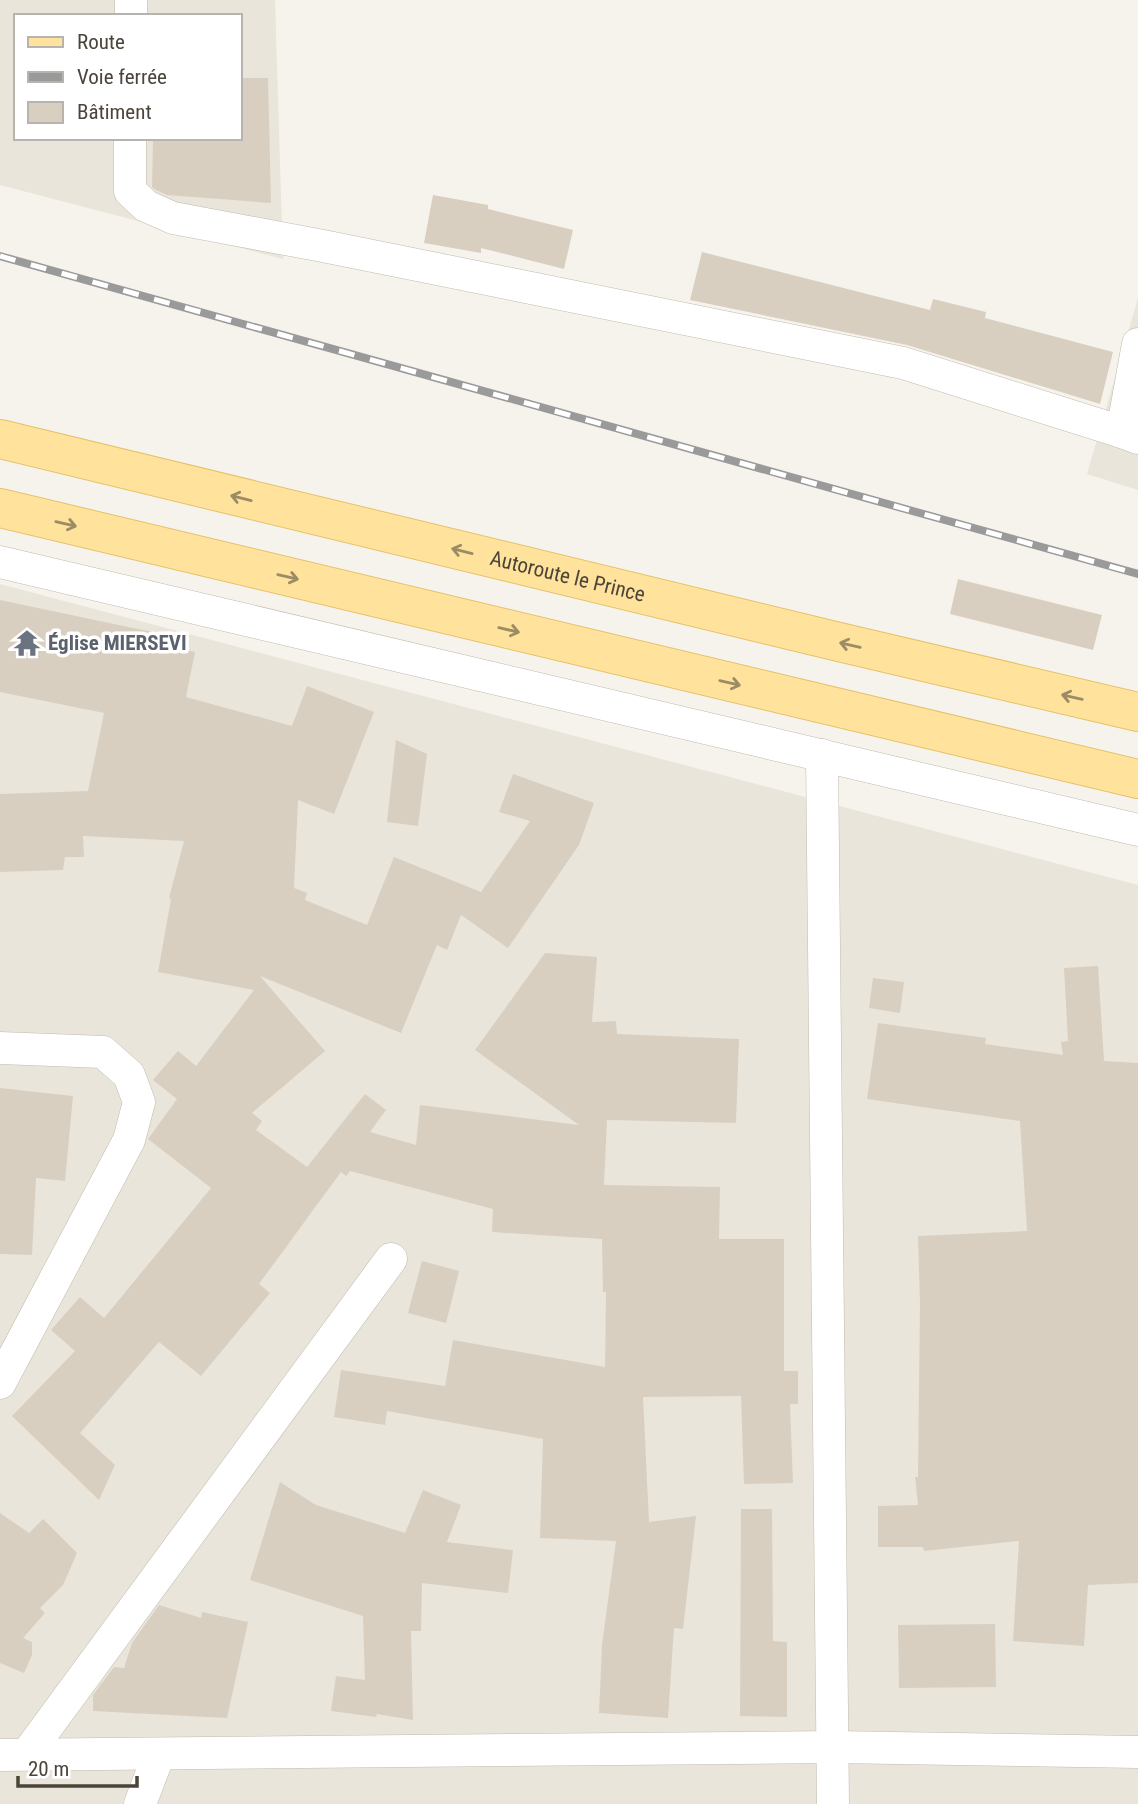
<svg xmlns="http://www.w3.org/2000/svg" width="1138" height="1804" viewBox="0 0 1138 1804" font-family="'Roboto Condensed',sans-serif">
<rect width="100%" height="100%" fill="#f6f3ec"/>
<g fill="#eae5da" fill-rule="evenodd">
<path d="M 0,0 L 275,0 L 283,259 L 0,185 ZM 16,16 L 240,16 L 240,138 L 16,138 Z"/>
<path d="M 1138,298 L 1138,490 L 1087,474 Z"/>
<path d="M 0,584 L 1138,885 L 1138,1804 L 0,1804 Z"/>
</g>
<g fill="#d8cfc1">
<path d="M 240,78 L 268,78 L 271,203 L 167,195 L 156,190 L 152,187 L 153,138 L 240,138 Z"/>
<path d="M 433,195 L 488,205 L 488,209 L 573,230 L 564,269 L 481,248 L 481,253 L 424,243 Z"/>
<path d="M 702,252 L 930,310 L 933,299 L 986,312 L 985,318 L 1113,352 L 1100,404 L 907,345 L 690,300 Z"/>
<path d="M 958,579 L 1102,615 L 1093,650 L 950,614 Z"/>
<path d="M 0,600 L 152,632 L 150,643 L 195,652 L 186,697 L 292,726 L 307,686 L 374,712 L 334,814 L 298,800 L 294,888 L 307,893 L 305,900 L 367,925 L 394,857 L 481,892 L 530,821 L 499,812 L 513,774 L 594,803 L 579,845 L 508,948 L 461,915 L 447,950 L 437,945 L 401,1033 L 260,976 L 325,1051 L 252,1113 L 262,1121 L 256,1130 L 307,1167 L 365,1094 L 386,1110 L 370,1132 L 416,1145 L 420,1105 L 579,1125 L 475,1050 L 545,953 L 597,957 L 592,1022 L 616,1021 L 617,1034 L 739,1039 L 736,1123 L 607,1120 L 604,1185 L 720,1187 L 719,1239 L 784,1239 L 784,1371 L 798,1371 L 798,1404 L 790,1404 L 793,1483 L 744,1484 L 741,1396 L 643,1397 L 649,1522 L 696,1516 L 683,1629 L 674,1628 L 668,1718 L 599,1713 L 602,1645 L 616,1541 L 540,1538 L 543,1439 L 387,1411 L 385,1425 L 334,1417 L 341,1370 L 445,1386 L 453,1340 L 605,1367 L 606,1292 L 603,1292 L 602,1239 L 492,1232 L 493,1209 L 350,1171 L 346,1176 L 341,1172 L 259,1284 L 270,1293 L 201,1376 L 159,1342 L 80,1433 L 115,1465 L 99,1500 L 12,1416 L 75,1351 L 51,1330 L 80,1297 L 104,1318 L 211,1188 L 148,1139 L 177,1099 L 153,1080 L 178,1051 L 196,1066 L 254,990 L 158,972 L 171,899 L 169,898 L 184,841 L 83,836 L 84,857 L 65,857 L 63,870 L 0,872 L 0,794 L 88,791 L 104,713 L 0,692 Z"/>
<path d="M 396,740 L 427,754 L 418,826 L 387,822 Z"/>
<path d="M 1098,966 L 1104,1061 L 1138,1063 L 1138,1583 L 1088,1585 L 1084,1646 L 1013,1641 L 1019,1541 L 924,1551 L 923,1547 L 878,1547 L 878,1506 L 918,1505 L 915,1477 L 918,1477 L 920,1303 L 918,1236 L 1027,1231 L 1020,1121 L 867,1099 L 878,1023 L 986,1038 L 985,1044 L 1063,1055 L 1061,1042 L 1068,1041 L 1064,968 Z"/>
<path d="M 873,978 L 904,982 L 900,1013 L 869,1008 Z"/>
<path d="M 0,1088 L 73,1096 L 65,1181 L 36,1178 L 32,1255 L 0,1254 Z"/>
<path d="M 422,1261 L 459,1271 L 446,1323 L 408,1313 Z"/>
<path d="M 280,1482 L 316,1505 L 405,1533 L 423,1490 L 461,1505 L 447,1542 L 513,1550 L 508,1593 L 422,1583 L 421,1631 L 411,1631 L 413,1720 L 377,1714 L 376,1717 L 331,1711 L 336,1676 L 365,1680 L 363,1616 L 250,1580 Z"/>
<path d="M 741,1509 L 772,1509 L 773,1641 L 787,1642 L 787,1717 L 740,1716 Z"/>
<path d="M 0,1513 L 29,1533 L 43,1519 L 77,1553 L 63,1585 L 40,1608 L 45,1613 L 23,1638 L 32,1642 L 32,1655 L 24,1673 L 0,1663 Z"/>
<path d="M 159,1605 L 201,1618 L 202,1612 L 248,1622 L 227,1718 L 93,1711 L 93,1695 L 114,1667 L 124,1668 L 132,1643 Z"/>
<path d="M 995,1624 L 996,1687 L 899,1688 L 898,1625 Z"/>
</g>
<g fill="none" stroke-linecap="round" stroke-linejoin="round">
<defs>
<g id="minor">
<path d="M 131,16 L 131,0"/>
<path d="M 130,138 L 130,191 L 146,206 L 173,218 L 323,246 L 903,363 L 1122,432"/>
<path d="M 1138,344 L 1122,432 L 1138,438"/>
<path d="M 0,562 L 1138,830"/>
<path d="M 822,755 L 833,1804"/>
<path d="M 0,1048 L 103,1052 L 129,1075 L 139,1102 L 129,1140 L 0,1383"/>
<path d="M 27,1754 L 391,1259"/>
<path d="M 0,1755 L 833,1747 L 1138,1752"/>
<path d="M 140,1804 L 159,1754"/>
</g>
<g id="primary">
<path id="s1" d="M 0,439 L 839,642 L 1138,712"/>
<path d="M 0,508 L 1138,779"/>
</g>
</defs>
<use href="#minor" stroke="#c2bbae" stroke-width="33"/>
<use href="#primary" stroke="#e6c16a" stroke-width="40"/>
<use href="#minor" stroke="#fff" stroke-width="32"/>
<use href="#primary" stroke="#ffe39c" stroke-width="38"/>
<defs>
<path id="rail" d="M 0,256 L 1138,574"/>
</defs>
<use href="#rail" stroke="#9a9a9a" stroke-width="8"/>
<use href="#rail" stroke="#fff" stroke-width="5" stroke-dasharray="16" stroke-linecap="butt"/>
</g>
<defs><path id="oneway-shaft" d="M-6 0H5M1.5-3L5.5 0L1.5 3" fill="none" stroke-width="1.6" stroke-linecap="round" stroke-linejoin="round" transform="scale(1.75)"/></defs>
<g stroke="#9c8c66">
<use href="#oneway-shaft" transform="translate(241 498) rotate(-166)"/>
<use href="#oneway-shaft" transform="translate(66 524) rotate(13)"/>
<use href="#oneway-shaft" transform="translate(462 551) rotate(-166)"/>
<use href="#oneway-shaft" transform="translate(288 577) rotate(13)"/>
<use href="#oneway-shaft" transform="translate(509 630) rotate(13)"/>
<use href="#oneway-shaft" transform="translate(850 645) rotate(-167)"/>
<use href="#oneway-shaft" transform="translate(730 683) rotate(13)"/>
<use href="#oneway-shaft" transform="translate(1072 697) rotate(-167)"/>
</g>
<defs>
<symbol id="temple-bare" viewBox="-9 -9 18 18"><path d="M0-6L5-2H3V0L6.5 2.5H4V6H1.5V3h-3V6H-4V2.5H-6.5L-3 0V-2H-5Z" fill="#6b7280" stroke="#fff" stroke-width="2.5" paint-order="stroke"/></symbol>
</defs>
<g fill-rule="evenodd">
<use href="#temple-bare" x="8" y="624" width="38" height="38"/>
</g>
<g text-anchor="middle" stroke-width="7" stroke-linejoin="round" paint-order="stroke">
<g font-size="21" fill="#4b4439" stroke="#fff">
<text dy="7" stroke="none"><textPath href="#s1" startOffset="584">Autoroute le Prince</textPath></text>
</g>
<g font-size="21" font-weight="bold" fill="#5b616d" stroke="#fff" text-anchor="start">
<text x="48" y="650">Église MIERSEVI</text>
</g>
</g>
<rect x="14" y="14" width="228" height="126" fill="#ffffff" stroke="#b7b4b0" stroke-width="2"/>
<rect x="28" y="37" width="35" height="10" fill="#ffe39c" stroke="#b7b4b0" stroke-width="2"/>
<text x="77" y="49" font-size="21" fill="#4b4439">Route</text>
<rect x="28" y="72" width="35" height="10" fill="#9a9a9a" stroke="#b7b4b0" stroke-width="2"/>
<text x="77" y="84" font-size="21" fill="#4b4439">Voie ferrée</text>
<rect x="28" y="102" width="35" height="21" fill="#d8cfc1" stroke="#b7b4b0" stroke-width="2"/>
<text x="77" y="119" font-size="21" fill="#4b4439">Bâtiment</text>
<path d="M18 1776v10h119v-10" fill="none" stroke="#4b4439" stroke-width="3.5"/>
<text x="28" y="1776" font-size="21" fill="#4b4439" stroke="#ffffff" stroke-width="5" paint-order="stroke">20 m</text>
</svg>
